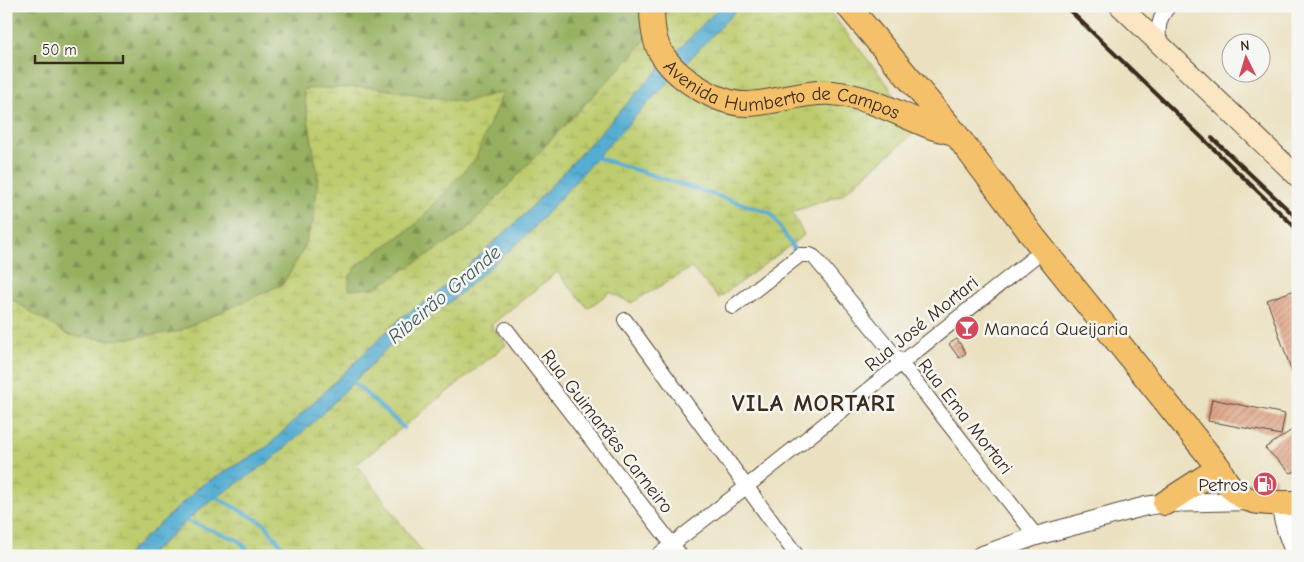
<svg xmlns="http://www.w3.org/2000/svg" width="1304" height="562" viewBox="0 0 1304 562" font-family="'Comic Neue',sans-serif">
<defs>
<pattern id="forest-firs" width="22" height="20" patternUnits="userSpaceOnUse" patternTransform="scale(1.25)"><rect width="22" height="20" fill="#96b061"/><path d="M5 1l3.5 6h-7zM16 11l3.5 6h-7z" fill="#7c8f4f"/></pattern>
<pattern id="wetland-marsh" width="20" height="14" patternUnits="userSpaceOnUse" patternTransform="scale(1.25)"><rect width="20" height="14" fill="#becc6e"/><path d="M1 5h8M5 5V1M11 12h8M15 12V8" fill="none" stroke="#a4af5f"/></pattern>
<pattern id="water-ripples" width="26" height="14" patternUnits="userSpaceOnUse" patternTransform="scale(1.25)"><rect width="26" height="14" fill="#55add2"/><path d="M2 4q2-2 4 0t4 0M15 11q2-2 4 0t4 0" fill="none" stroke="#488daa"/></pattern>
<pattern id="building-hatch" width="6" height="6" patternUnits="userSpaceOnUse" patternTransform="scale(1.25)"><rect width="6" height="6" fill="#dfa181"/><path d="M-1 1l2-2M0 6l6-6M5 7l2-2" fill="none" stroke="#b68369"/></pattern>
</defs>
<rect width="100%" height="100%" fill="#f6f6f2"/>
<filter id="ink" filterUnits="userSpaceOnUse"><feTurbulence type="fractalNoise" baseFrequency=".02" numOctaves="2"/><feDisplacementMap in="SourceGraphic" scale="10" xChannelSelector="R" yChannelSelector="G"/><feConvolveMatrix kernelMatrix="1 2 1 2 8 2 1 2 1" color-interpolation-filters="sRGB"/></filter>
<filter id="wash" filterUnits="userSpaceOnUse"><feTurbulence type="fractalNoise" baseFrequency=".0096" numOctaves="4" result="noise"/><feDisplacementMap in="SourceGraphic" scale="20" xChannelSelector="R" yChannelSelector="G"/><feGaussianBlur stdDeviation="1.12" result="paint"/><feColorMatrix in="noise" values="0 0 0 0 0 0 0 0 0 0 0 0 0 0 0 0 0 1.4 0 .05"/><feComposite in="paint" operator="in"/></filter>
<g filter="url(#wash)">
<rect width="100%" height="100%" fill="#ebe1c0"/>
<path fill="url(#forest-firs)" stroke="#686d40" d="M 6,6 L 672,6 L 633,55 L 559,131 L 466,231 L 375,288 L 348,291 L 349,277 L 359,264 L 414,226 L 503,92 L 462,102 L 370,87 L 303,89 L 318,176 L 314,219 L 302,252 L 283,284 L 177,333 L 111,340 L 68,335 L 6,296 Z"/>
<g fill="url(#wetland-marsh)" stroke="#7c7b46">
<path d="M 672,6 L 721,6 L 647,82 L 523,216 L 438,293 L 402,317 L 267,447 L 202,485 L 125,556 L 6,556 L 6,296 L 68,335 L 111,340 L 177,332 L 283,284 L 302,252 L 314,219 L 318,176 L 303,89 L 370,87 L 462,102 L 503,92 L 475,159 L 414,226 L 359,264 L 349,277 L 349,290 L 375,288 L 466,231 L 559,131 L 633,55 Z"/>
<path d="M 740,6 L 825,6 L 888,85 L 914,133 L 842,195 L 792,212 L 804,235 L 719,298 L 691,268 L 631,303 L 610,292 L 588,308 L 557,272 L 491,325 L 506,345 L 357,464 L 425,556 L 148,556 L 201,508 L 231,486 L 315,421 L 406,329 L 450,302 L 528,234 L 598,156 Z"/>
</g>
<path fill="url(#water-ripples)" stroke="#486c78" d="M 721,6 L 740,6 L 598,156 L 528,234 L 450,302 L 406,329 L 315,421 L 269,462 L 201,508 L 148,556 L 125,556 L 202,485 L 267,447 L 402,317 L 438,293 L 523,216 L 647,82 Z"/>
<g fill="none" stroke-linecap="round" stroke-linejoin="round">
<g stroke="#55add2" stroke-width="4">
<path d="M 592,156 L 771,213 L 794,249"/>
<path d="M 350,379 L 404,428"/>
<path d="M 212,495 L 265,524 L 289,556"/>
<path d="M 182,519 L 238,540 L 254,556"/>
</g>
</g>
<g id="blocks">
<g fill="url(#building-hatch)">
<path d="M 1298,289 L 1298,383 L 1296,384 L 1267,300 Z"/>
<path d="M 957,339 L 966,353 L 959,358 L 949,344 Z"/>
<path d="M 1212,399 L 1285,414 L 1281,435 L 1208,421 Z"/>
<path d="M 1298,426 L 1298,470 L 1291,473 L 1265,448 Z"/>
<path d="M 1253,477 L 1276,477 L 1276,489 L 1253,486 Z"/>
</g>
</g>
</g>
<g filter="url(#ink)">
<use href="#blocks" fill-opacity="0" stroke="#554536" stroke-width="1"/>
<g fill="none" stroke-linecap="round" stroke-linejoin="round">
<defs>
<g id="minor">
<path d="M 1160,45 C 1157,30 1158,18 1169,6"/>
<path d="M 733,307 L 800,255 L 810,255 L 814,257 L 901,363 L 1036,536"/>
<path d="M 625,320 L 797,556"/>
<path d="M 506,329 L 681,556"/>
<path d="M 657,556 L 746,487 L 1043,250"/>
</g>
<g id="tertiary">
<path d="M 1280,503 C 1283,521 1288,540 1297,556"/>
<path d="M 980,556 L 1036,536 L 1146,506 L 1165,503 L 1250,501"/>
</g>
<path id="secondary" d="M 1120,6 L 1298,177"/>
<g id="trunk">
<path id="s1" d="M 652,6 C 652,20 653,39 660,51 C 674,77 718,105 748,104 C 776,103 803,91 832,93 C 867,96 897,113 929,126 C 937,129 946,131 955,133"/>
<path d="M 848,6 L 955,133 L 1035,239 L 1219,468 C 1236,507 1261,503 1298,503"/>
<path d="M 1165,503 L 1219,468"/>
</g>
</defs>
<use href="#minor" stroke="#554536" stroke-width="16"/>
<use href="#tertiary" stroke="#554536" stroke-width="20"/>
<use href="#secondary" stroke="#554536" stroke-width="22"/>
<use href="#trunk" stroke="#554536" stroke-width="26"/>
<use href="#minor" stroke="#fff" stroke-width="14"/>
<use href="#tertiary" stroke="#fff" stroke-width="18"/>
<use href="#secondary" stroke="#fbe6c3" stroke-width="20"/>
<use href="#trunk" stroke="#f4c16a" stroke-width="24"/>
<g stroke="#3b2a1e" stroke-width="4">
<path d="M 1065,6 L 1298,230"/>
<path d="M 1212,138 L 1298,219"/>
</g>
</g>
</g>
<defs>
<symbol id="bar-disc" viewBox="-11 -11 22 22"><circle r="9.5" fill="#d1495b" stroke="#f6f6f2"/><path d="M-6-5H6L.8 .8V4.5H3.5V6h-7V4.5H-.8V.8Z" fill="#fff"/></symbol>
<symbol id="fuel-disc" viewBox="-11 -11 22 22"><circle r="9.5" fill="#d1495b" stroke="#f6f6f2"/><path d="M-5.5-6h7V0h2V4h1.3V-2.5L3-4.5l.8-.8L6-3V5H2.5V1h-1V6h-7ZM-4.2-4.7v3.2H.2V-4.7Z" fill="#fff"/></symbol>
</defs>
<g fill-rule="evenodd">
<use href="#bar-disc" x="953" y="314" width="28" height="28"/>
<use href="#fuel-disc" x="1251" y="470" width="28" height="28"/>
</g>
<g text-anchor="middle" stroke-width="5" stroke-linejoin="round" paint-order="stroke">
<g font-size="19" fill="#3b2a1e" stroke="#f6f6f2">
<text dy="7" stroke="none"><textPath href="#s1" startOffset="184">Avenida Humberto de Campos</textPath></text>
<text transform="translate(921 323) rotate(-39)" y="7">Rua José Mortari</text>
<text transform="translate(966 416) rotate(52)" y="7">Rua Ema Mortari</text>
<text transform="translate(608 431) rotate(52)" y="7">Rua Guimarães Carneiro</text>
</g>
<g font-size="19" fill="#3b2a1e" stroke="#f6f6f2" text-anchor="start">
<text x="984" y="335">Manacá Queijaria</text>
<text x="1248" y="491" text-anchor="end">Petros</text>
</g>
<g font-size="20" font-style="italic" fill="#44585d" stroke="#f6f6f2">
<text transform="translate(444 294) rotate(-40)" y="7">Ribeirão Grande</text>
</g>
<g font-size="24" font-weight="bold" letter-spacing="1" fill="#3b2a1e" stroke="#f6f6f2">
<text x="814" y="411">VILA MORTARI</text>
</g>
</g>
<rect width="1304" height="562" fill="none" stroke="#f6f6f2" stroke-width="25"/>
<g transform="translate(1246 58) rotate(355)"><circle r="24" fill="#f6f6f2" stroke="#aba49d"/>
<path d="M0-4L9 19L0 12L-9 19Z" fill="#d1495b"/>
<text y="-8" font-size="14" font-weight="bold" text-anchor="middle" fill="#3b2a1e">N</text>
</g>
<path d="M35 55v8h88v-8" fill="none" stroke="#3b2a1e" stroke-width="2.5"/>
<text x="42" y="55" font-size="15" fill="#3b2a1e" stroke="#f6f6f2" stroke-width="4" paint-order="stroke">50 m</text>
</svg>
